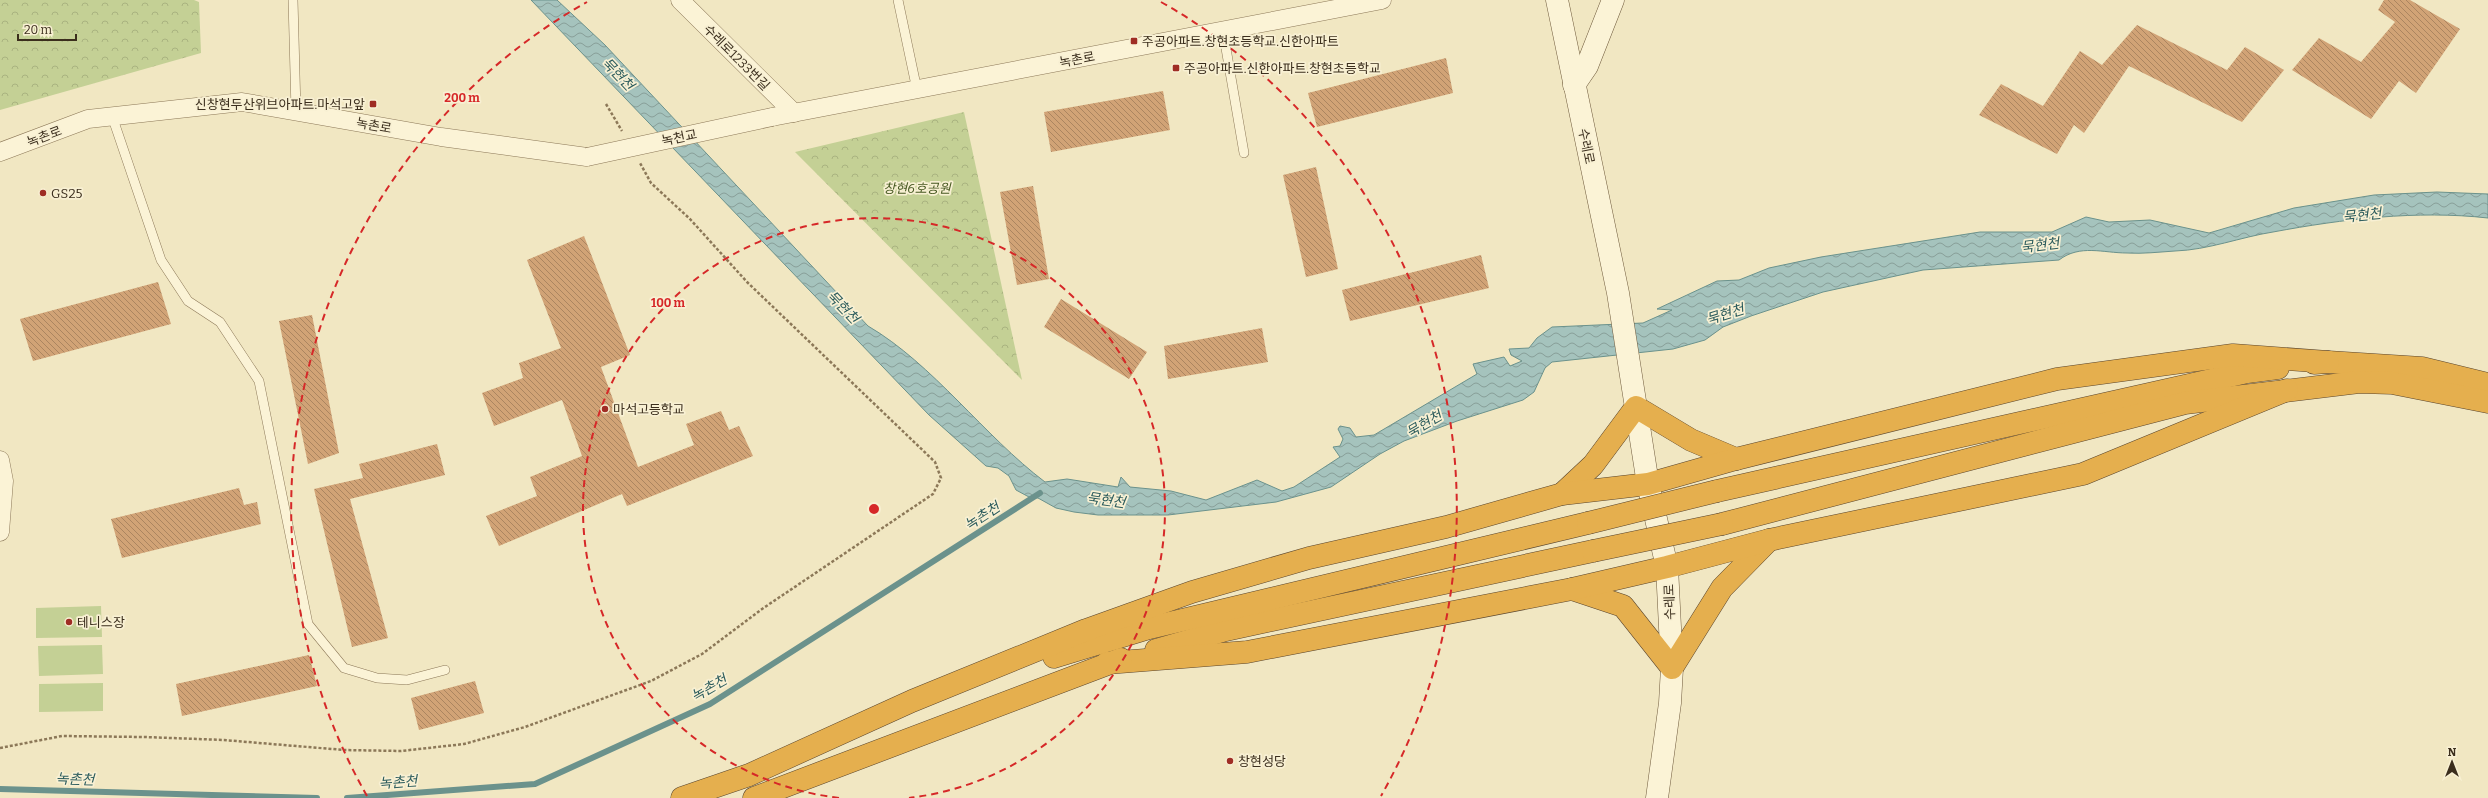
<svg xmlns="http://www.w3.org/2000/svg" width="2488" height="798" viewBox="0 0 2488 798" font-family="Bitter,'Noto Sans KR',serif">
<defs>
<pattern id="forest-crowns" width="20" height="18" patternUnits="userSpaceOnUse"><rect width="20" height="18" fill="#c4d095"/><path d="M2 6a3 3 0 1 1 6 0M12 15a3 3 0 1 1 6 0" fill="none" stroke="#a9b380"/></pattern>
<pattern id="water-waves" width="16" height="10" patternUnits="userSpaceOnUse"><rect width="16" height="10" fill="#a5c3bd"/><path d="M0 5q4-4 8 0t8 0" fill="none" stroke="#889f99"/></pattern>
<pattern id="building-back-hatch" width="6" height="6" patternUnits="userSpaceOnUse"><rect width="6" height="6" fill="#d1a376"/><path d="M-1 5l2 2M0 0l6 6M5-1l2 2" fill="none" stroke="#ab8560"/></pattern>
</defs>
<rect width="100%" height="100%" fill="#f1e7c2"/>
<g fill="#c4d095">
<path d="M 101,606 L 102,637 L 36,638 L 36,608 Z"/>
<path d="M 102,645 L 103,674 L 39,676 L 38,646 Z"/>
<path d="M 103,683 L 103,711 L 39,712 L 39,684 Z"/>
</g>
<g fill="url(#forest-crowns)">
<path d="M 0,0 L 194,0 L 199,2 L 201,53 L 0,110 Z"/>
<path d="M 964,112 L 1022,380 L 795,152 Z"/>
</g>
<path fill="url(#water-waves)" stroke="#6b928c" d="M 531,0 L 557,0 L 605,45 L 868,326 C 933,364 984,436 1045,482 L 1067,479 L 1118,487 L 1121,477 L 1130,487 L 1171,491 L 1206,500 L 1257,480 L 1282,491 L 1294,487 L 1340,457 L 1333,447 L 1340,446 L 1343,439 L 1338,429 L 1340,426 L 1350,428 L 1356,437 L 1374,435 L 1477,374 L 1473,364 L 1504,357 L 1510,366 L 1522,361 L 1511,355 L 1509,349 L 1529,348 L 1537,338 L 1552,327 L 1643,323 L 1672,310 L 1657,309 L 1717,281 L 1739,280 L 1769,268 L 1821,257 L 1980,232 L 2052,232 L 2086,217 L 2109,222 L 2150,220 L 2209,233 L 2294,208 L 2374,195 L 2437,192 L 2488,194 L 2488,218 C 2417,210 2343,219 2273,232 C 2241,237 2208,250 2175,251 C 2159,252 2143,254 2127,253 C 2103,253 2080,244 2059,260 L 1923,270 L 1823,292 L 1751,316 L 1723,327 L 1705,340 L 1673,349 L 1552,362 L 1545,368 L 1534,392 L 1523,400 L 1457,421 L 1404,441 L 1380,454 L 1331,487 L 1276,502 L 1168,515 L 1098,515 L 1074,512 L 1056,508 L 1038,498 L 1029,497 L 1016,490 L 1009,476 L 998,468 L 986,466 L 929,415 Z"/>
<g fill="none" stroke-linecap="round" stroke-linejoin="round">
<g stroke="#6b928c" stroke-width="6">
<path d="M 0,789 L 317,798"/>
<path d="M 347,798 L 535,784 L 710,704 L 1040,493"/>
</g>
</g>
<g fill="url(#building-back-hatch)">
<path d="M 2384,0 L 2410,0 L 2460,29 L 2416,93 L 2399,81 L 2371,119 L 2292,70 L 2319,38 L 2361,62 L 2395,22 L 2378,10 Z"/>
<path d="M 2137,25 L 2227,70 L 2245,47 L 2284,70 L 2242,122 L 2129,66 L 2084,133 L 2074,125 L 2057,154 L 1979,115 L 2001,84 L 2043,106 L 2080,51 L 2102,65 Z"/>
<path d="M 1446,58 L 1453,93 L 1317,127 L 1308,93 Z"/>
<path d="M 1163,91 L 1170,130 L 1051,152 L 1044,112 Z"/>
<path d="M 1316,167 L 1338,269 L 1306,277 L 1283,175 Z"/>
<path d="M 1033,186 L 1049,279 L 1017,285 L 1000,192 Z"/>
<path d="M 584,236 L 630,355 L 601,367 L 638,467 L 694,445 L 686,424 L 721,411 L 729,430 L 739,426 L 753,456 L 627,506 L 622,494 L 499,546 L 486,516 L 537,496 L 530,477 L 582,456 L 562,400 L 494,426 L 482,393 L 523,378 L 519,363 L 561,348 L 527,260 Z"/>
<path d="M 1481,255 L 1489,288 L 1350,321 L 1342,290 Z"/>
<path d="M 158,282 L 171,324 L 33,361 L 20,319 Z"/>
<path d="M 1061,299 L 1147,352 L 1129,379 L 1044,327 Z"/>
<path d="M 312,315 L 339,453 L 308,464 L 279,321 Z"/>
<path d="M 1262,328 L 1268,362 L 1168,379 L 1164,346 Z"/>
<path d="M 437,444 L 445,475 L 350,499 L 388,638 L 352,647 L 314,489 L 363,478 L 359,464 Z"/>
<path d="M 239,488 L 244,505 L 257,502 L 261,524 L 122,558 L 111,519 Z"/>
<path d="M 309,655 L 317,686 L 182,716 L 176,684 Z"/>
<path d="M 475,681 L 484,713 L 419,730 L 411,698 Z"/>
</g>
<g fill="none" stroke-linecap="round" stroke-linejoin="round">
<defs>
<g id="lane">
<path d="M 293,0 L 296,111"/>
<path d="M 898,0 L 917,90"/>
<path d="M 1223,31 L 1244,153"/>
<path d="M 112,116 L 161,260 L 188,301 L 220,322 L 259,381 L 308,624 L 344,668 L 377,678 L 407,680 L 445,670"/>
</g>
<g id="street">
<path d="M 680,0 L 794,113"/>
<path d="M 772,117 L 1382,0"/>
<path d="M 0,152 L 88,119 L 242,102 L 441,137 L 587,157"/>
<path d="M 0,460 L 4,481 L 0,532"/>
</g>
<g id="secondary">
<path d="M 1557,0 L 1618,293 L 1648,484 L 1667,567 L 1672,668 L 1670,703 L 1657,798"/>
<path d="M 1574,85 L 1587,66 L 1613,0"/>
</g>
<g id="highway">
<path d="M 2314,363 L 2328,362 L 2422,368 L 2488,384"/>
<path d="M 1717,491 L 2247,372 L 2278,368"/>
<path d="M 1562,494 L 1593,465 L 1636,407 L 1691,440 L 1736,459"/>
<path d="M 1722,524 L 2185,403 L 2359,382 L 2392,383 L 2488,402"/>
<path d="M 1572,589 L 1623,606 L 1672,668 L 1722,588 L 1769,540"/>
<path d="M 1156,650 L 1226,630 L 1593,551"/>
<path d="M 1054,657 L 1149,628 L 1588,523"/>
<path d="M 1107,663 L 1247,652 L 1572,589 L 1667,567 L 1769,540 L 2083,474 L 2287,390"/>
<path d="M 682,798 L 749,775 L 912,701 L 1086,630 L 1192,592 L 1309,558 L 1446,527 L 1562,494 L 1648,484 L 1736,459 L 2057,379 L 2233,355 L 2328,362"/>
<path d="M 754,798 L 1121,659"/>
</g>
</defs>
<use href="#lane" stroke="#8c7858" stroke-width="10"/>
<use href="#street" stroke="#8c7858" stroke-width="19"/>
<use href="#secondary" stroke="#6e593b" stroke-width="23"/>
<use href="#highway" stroke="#5a452d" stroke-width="23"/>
<g stroke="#8c7858" stroke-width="2.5" stroke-dasharray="3 2" stroke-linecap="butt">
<path d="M 606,104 L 622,131"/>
<path d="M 0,748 L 62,736 L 144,737 L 224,740 L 344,750 L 401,751 L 464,744 L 525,727 L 651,681 L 702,654 L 762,609 L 933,494 L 941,478 L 935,462 L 747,282 L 690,219 L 651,183 L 640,163"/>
</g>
<use href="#lane" stroke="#fbf3d6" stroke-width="9"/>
<use href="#street" stroke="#fbf3d6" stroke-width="18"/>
<use href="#secondary" stroke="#fbf3d6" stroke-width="22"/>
<use href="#highway" stroke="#e5af4e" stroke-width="22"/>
<defs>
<path id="street-bridge" d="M 587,157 L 772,117"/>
<g id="highway-bridge">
<path d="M 1588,523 L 1717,491"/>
<path d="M 1593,551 L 1722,524"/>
</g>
</defs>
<use href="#street-bridge" stroke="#8c7858" stroke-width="19" stroke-linecap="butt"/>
<use href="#highway-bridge" stroke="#5a452d" stroke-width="23" stroke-linecap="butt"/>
<use href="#street-bridge" stroke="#fbf3d6" stroke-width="18"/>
<use href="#highway-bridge" stroke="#e5af4e" stroke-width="22"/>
</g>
<g fill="none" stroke="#d62828" stroke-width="2" stroke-dasharray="7 5">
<path d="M839 798A291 291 0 1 1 909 798"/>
<path d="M367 796A582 582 0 0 1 587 2M1161 2A582 582 0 0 1 1381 796"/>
</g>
<g fill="#9f2d24" stroke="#f8f0d3" stroke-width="1.5">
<rect x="1130" y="37" width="8" height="8" rx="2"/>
<rect x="1172" y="64" width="8" height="8" rx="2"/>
<rect x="369" y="100" width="8" height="8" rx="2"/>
<circle cx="43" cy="193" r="4"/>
<circle cx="605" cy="409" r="4"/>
<circle cx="69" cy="622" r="4"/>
<circle cx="1230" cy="761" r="4"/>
</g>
<g text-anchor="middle" stroke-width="3.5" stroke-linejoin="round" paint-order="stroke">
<g font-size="13" fill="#3b2e1d" stroke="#f8f0d3" text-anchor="start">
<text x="1142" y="46">주공아파트.창현초등학교.신한아파트</text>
<text x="1184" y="73">주공아파트.신한아파트.창현초등학교</text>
<text x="365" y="109" text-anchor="end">신창현두산위브아파트.마석고앞</text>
<text x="51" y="198">GS25</text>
<text x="613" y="414">마석고등학교</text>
<text x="77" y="627">테니스장</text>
<text x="1238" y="766">창현성당</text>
</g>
<g font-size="13" fill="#3b2e1d" stroke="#f8f0d3">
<text transform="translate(737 57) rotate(45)" y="5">수레로1233번길</text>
<text transform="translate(1077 59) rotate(-11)" y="5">녹촌로</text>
<text transform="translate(374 125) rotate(10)" y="5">녹촌로</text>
<text transform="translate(44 136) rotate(-21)" y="5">녹촌로</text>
<text transform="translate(679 137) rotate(-12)" y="5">녹천교</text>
<text transform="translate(1587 146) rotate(78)" y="5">수레로</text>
<text transform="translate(1669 602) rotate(-92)" y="5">수레로</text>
</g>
<g font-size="13" font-style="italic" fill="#475922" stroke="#f8f0d3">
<text x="917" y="193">창현6호공원</text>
</g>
<g font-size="14" font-style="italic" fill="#2b5b5c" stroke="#f8f0d3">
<text transform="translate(618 74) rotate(46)" y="5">묵현천</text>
<text transform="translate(2362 215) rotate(-6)" y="5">묵현천</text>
<text transform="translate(2040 245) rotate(-7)" y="5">묵현천</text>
<text transform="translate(843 307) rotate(46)" y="5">묵현천</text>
<text transform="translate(1725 314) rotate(-17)" y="5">묵현천</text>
<text transform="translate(1424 424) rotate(-30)" y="5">묵현천</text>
<text transform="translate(1106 500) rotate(8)" y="5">묵현천</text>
<text transform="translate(982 516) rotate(-33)" y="5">녹촌천</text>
<text transform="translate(709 688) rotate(-30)" y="5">녹촌천</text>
<text transform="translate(75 779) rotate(2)" y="5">녹촌천</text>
<text transform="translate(398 782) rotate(-4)" y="5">녹촌천</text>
</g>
</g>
<circle cx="874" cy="509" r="6" fill="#d62828" stroke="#f8f0d3" stroke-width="2"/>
<g font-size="12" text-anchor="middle" font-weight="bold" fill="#d62828" stroke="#f8f0d3" stroke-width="3.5" stroke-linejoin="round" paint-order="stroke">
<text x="462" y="102">200 m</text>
<text x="668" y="307">100 m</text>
</g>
<g transform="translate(2452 762)" stroke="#f8f0d3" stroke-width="3" paint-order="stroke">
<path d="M0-3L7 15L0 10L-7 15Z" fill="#3b2e1d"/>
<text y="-6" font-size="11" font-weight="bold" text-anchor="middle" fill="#3b2e1d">N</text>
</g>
<path d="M18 34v6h58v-6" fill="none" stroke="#3b2e1d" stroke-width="2"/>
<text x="24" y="34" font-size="12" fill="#3b2e1d" stroke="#f8f0d3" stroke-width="3" paint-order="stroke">20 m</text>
</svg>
